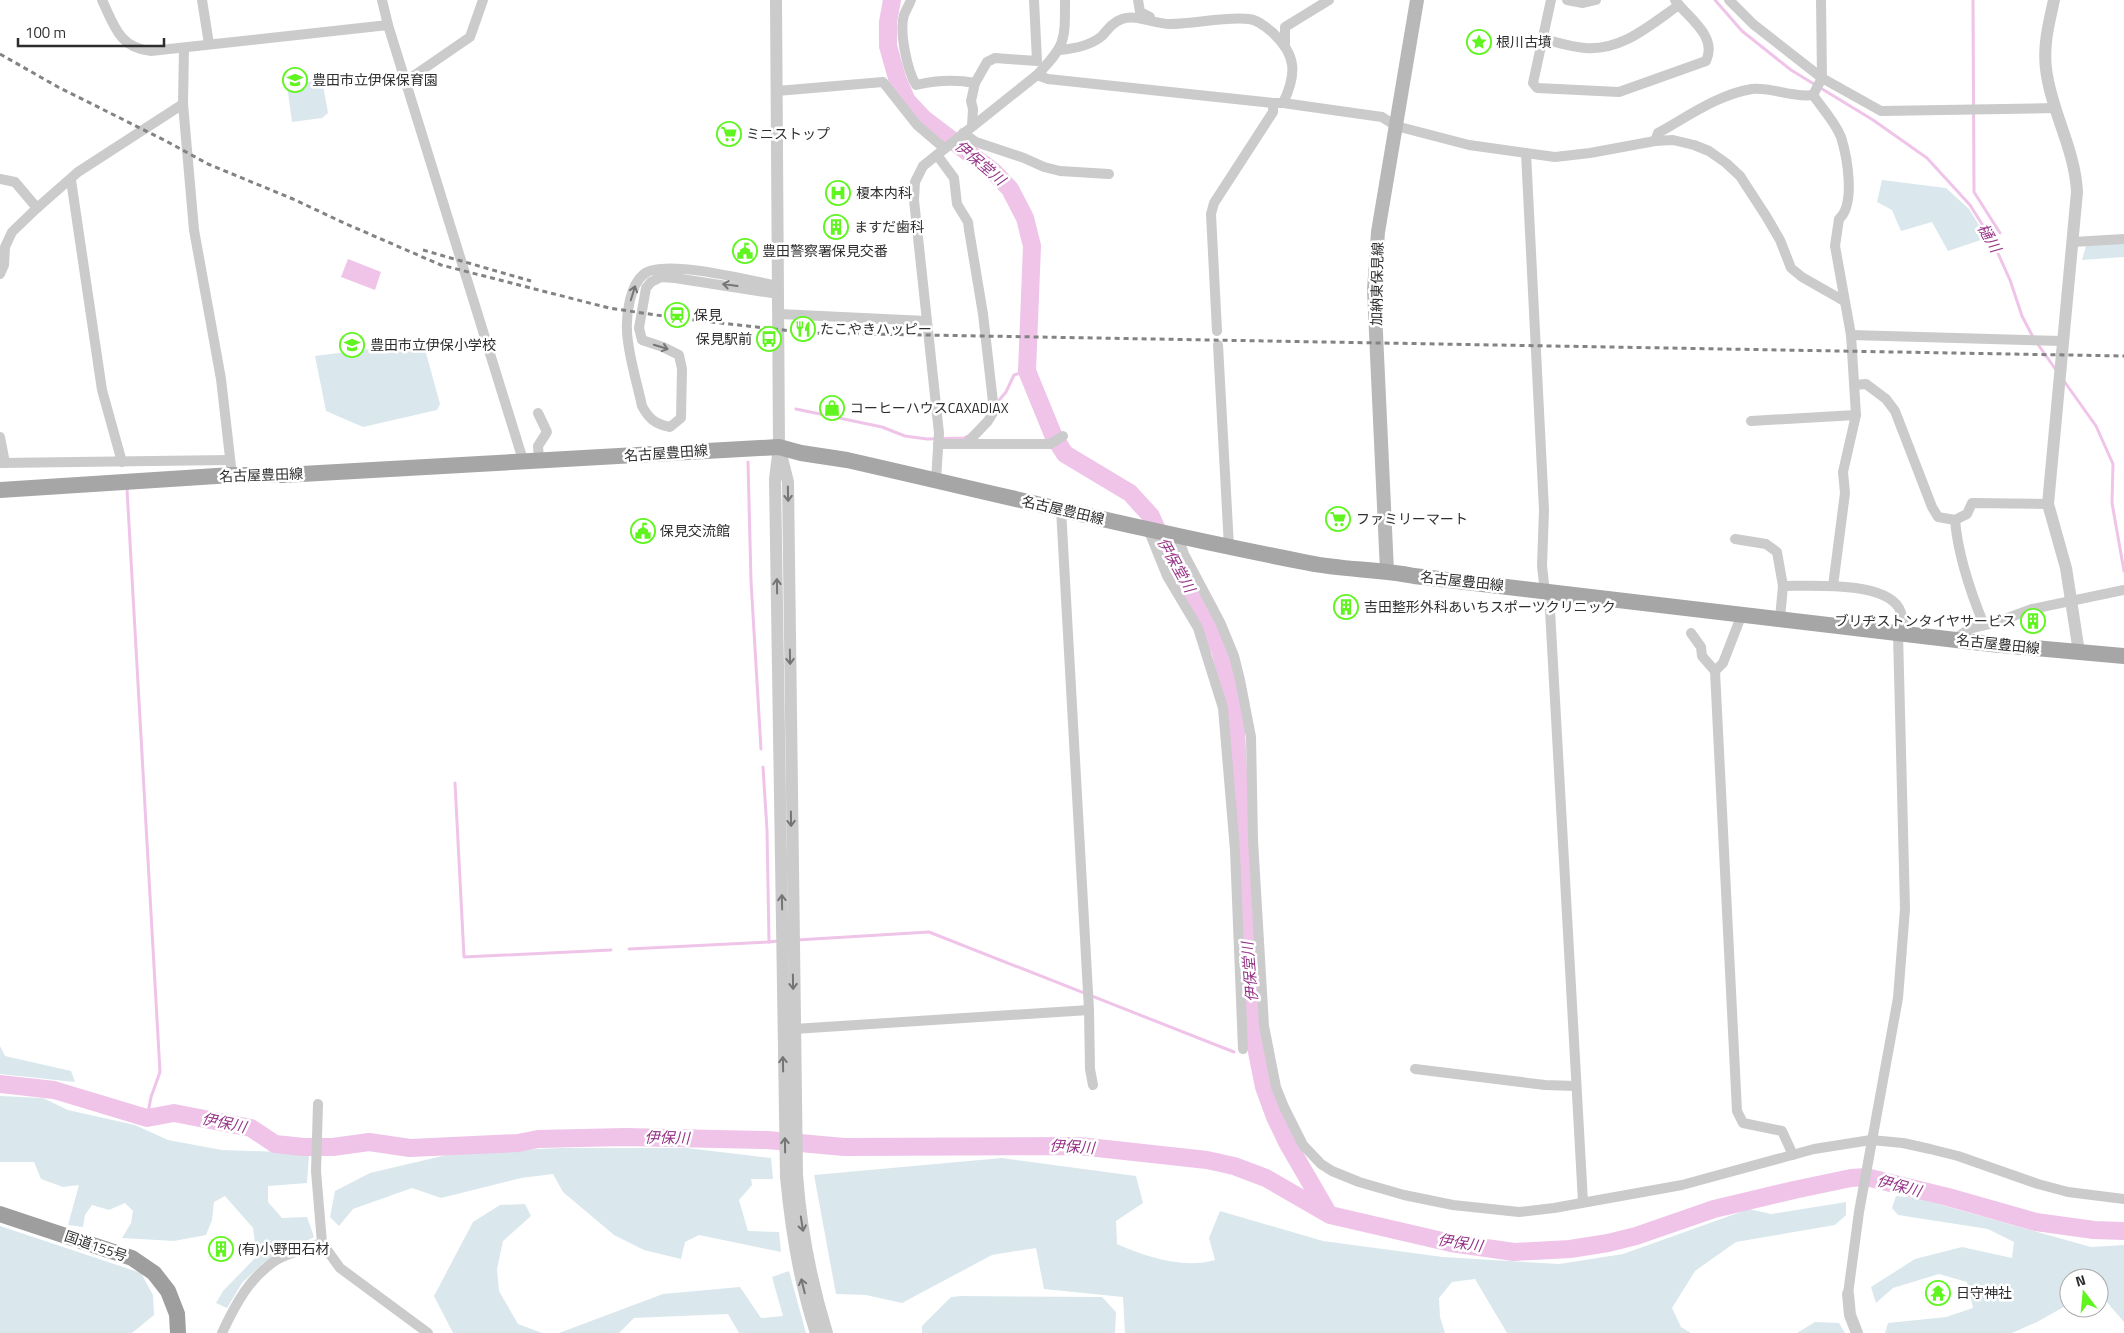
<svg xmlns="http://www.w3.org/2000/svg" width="2124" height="1333" viewBox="0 0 2124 1333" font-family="'Titillium Web','Noto Sans JP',sans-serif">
<rect width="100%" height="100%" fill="#fff"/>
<g fill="#dae8ed">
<path d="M 322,80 L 328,113 L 322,118 L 292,122 L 287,85 Z"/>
<path d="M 1882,180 L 1946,188 L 1969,209 L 1987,238 L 1948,251 L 1932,222 L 1901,231 L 1892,210 L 1877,202 Z"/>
<path d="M 2124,243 L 2124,257 L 2082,260 L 2086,246 Z"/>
<path d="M 423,342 L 440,404 L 437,410 L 363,427 L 326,411 L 315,356 Z"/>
<path d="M 0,1046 L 5,1056 L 71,1071 L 75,1082 L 0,1074 Z"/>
<path d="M 0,1096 L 43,1098 L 68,1110 L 135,1125 L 168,1140 L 222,1150 L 282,1152 L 309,1156 L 307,1183 L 268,1186 L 268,1202 L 282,1218 L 307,1217 L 314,1237 L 263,1263 L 242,1283 L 227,1308 L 216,1303 L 223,1291 L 257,1256 L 253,1228 L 225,1196 L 214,1202 L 212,1220 L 206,1235 L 174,1241 L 122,1238 L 131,1223 L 133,1211 L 125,1203 L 109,1210 L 92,1205 L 85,1215 L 83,1227 L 68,1225 L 79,1185 L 63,1187 L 41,1179 L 34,1162 L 0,1162 Z"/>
<path d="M 559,1148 L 687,1148 L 771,1158 L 773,1179 L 751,1179 L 752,1185 L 739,1200 L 748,1231 L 779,1232 L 781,1252 L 699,1235 L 685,1242 L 681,1259 L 644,1250 L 614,1235 L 563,1192 L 553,1174 L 521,1178 L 441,1198 L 412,1188 L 353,1209 L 339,1226 L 330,1217 L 335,1191 L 370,1173 L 455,1153 Z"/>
<path d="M 1002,1158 L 1136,1176 L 1143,1203 L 1116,1221 L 1117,1244 C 1147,1257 1183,1269 1215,1260 L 1209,1238 L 1220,1211 L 1323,1241 L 1443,1257 L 1559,1264 L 1623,1254 L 1749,1209 L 1771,1214 L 1846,1202 L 1846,1215 L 1835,1225 L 1736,1242 L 1695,1271 L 1672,1308 L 1681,1327 L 1691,1333 L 1507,1333 L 1475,1279 L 1452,1282 L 1439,1298 L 1440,1317 L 1445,1333 L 1125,1333 L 1123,1297 L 1044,1289 L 1036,1248 L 992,1255 L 902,1303 L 866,1295 L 836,1294 L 814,1175 Z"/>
<path d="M 1896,1196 L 1917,1198 L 2091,1247 L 2124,1245 L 2124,1322 L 2099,1293 L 2099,1278 L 2069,1278 L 2069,1304 L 2037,1322 L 2012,1333 L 1885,1333 L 1888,1323 L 1946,1317 L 1973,1308 L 1967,1282 L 1939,1274 L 1893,1288 L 1876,1303 L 1871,1287 L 1915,1259 L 1962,1247 L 2012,1258 L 2014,1242 L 1988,1229 L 1898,1215 L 1892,1208 Z"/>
<path d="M 525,1204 L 531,1216 L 503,1241 L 497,1269 L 499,1291 L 518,1324 L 542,1333 L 453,1333 L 434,1296 L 473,1222 L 500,1205 Z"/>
<path d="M 0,1226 L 141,1273 L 153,1295 L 154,1315 L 132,1333 L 0,1333 Z"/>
<path d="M 789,1271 L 806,1333 L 739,1333 L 728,1314 L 634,1318 L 619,1333 L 559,1333 L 663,1294 L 740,1287 L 761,1318 L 783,1316 L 772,1277 Z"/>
<path d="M 961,1296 L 1102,1297 L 1116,1312 L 1115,1333 L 922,1333 L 922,1326 L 951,1297 Z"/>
<path d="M 1815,1322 L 1839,1323 L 1845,1333 L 1797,1333 Z"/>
</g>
<path fill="#efc4e8" d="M 348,259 L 381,272 L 375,290 L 341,277 Z"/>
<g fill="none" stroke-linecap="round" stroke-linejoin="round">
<g stroke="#efc4e8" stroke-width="3">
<path d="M 1715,0 L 1742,31 L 1791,70 L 1873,120 L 1927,158 L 1970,205 L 1992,240 L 2010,280 L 2022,316 L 2033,337"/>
<path d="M 1973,0 L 1974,192 L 2000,233"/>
<path d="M 2037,343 L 2056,370"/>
<path d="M 2064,381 L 2096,426 L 2113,464 L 2112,503 L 2124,571"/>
<path d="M 995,405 L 1006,392 L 1014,375 L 1027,371"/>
<path d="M 796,409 L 882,427 L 905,436 L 927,439 L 964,438 L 968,436"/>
<path d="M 748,462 L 751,581 L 761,749"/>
<path d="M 127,489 L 160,1072 L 151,1097 L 147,1118"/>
<path d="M 455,783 L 464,957 L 611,950"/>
<path d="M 797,940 L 929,932 L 1234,1052"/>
<path d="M 769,942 L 778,941"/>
<path d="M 629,949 L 769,942 L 767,830 L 763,767"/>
</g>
<g stroke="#efc4e8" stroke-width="18">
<path d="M 892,0 L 888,22 L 888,46 L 897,78 L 907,101 L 924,119 L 994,172 L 1010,189 L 1025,218 L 1032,246 L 1027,371 L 1054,437 L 1065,454 L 1130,493 L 1151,516 L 1173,566 L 1194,598 L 1220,650 L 1232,696 L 1236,730 L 1245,912 L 1257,1052 L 1264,1087 L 1275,1117 L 1288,1144 L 1328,1213"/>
<path d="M 0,1084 L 54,1090 L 147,1118 L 174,1113 L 251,1128 L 275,1144 L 304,1147 L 333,1147 L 369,1142 L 410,1148 L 518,1143 L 538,1139 L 625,1137 L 767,1140 L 844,1147 L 1079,1146 L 1207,1160 L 1234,1166 L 1266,1178 L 1330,1215 L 1451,1243 L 1514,1252 L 1570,1249 L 1608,1243 L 1636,1236 L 1714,1209 L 1794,1190 L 1851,1178 L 1866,1177 L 1948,1197 L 2036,1222 L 2094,1230 L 2124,1231"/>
</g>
<g stroke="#cbcbcb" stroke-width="10">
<path d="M 102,0 C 114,25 119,48 151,51 L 388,25"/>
<path d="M 202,0 L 209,44"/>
<path d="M 382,0 L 388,25 L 523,460"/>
<path d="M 911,0 C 909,5 906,10 904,15 C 899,31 907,70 916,85 C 937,80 954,79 975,83"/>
<path d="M 1138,0 L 1140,12 L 1150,17"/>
<path d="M 1551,0 L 1533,83 L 1537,88 L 1619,92 L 1706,61 C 1718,36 1688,18 1675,0"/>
<path d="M 1567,0 L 1583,3 L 1596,0"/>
<path d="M 1729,0 L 1753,24 L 1822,78 L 1881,111 L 2056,108"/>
<path d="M 1543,39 C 1556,42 1571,47 1585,48 C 1622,51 1650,25 1679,5"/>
<path d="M 1285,45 L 1285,27 L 1329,0"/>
<path d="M 184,48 L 183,104 L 194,230 L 221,379 L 232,475"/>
<path d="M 1059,50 C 1073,49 1091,45 1102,36 C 1108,29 1113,22 1122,19 C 1136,14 1154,24 1170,24 C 1194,24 1227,16 1249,19 C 1258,20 1266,27 1272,32 C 1297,55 1297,74 1283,103"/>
<path d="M 1037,75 L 1048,79 L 1273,103 L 1283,103 L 1382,117 L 1396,126 L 1469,145 L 1555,157 L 1590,153 L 1655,141 L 1673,140 L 1694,145 L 1709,151 L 1726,163 L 1740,176 L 1766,216 L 1780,240 L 1791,268 L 1802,277 L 1844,301"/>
<path d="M 406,81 L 470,37 L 483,0"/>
<path d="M 777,91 L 883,82 L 917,125 L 944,148"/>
<path d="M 1813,95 C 1822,108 1835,122 1841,137 C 1847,156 1856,204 1839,219 L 1835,246 L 1851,335 L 1856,415 L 1843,472 L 1845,493 L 1833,586"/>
<path d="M 1813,95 L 1822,78 L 1821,0"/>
<path d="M 972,126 L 973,109 L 971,101 L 975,83 L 987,62 L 995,58 L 1037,61 L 1034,0"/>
<path d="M 963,133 L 976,142 L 1024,158 L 1044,167 L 1060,171 L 1109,174"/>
<path d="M 1655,141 L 1658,133 C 1687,117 1719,94 1752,89 C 1773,87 1792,98 1813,95"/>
<path d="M 1526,153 L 1544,510 L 1542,566 L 1545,592"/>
<path d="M 937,155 L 954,178 L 957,204 L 968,222 L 969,230 L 983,314 L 994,411 L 988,421 L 966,444"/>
<path d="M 0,179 L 15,182 L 37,208"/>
<path d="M 71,180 L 102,390 L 122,462"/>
<path d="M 2073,242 L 2124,239"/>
<path d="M 0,274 L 4,265 L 5,247 L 12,232 L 37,208 L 78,172 L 183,104"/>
<path d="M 778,286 C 751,281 664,258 644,274 C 630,285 626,314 627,331 C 628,355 637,382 642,406 C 649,419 655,424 670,427 L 681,418 L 682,369 L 679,355 L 663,347 L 642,340 L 639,328 L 646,288 L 651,282 L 661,277 L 675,278 L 778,294"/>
<path d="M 779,314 L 926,321"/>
<path d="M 1217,331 L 1211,214 L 1214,203 L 1273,112 L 1273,103"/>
<path d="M 1851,335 L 2062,341"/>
<path d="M 1218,345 L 1229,547"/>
<path d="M 1855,385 L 1866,384 L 1886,399 L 1895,411 L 1932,507 L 1938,517 L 1955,520 C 1958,556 1970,591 1984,625"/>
<path d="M 538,413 L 547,432 L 538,446 L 539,459"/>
<path d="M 1751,421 L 1856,415"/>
<path d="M 0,437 L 5,463"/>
<path d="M 938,444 L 1050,444 L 1063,436"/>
<path d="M 0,463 L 229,460"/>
<path d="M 936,480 L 939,433 L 914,200 L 915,182 L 923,166 L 1037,75 C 1066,45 1065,41 1065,0"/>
<path d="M 1061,509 L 1089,1010 L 1090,1069 L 1093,1085"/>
<path d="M 1955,520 L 1967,514 L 1972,503 L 2048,504"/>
<path d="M 1148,529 L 1167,576 L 1198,628 L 1223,708 L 1235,850 L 1243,1049"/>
<path d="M 1178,537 L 1184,554 L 1220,622 L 1234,656 L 1240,680 L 1251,737 L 1253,840 L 1264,1026 L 1276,1087 L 1284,1107 L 1303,1145 L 1321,1164 L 1332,1171 L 1359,1182 L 1404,1195 L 1453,1205 L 1519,1212 L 1554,1208 L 1682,1185 L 1814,1149 L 1871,1140 L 1903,1143 L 1930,1149 L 1958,1156 L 2038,1184 L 2068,1192 L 2124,1199"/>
<path d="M 1735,539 L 1766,544 L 1777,552 L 1783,586"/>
<path d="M 1549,592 L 1583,1202"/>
<path d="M 1742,614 L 1723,663 L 1715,671 L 1737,1111 L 1743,1123 L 1782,1131 L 1793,1155"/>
<path d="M 1780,618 L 1783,586 C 1811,586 1883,581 1899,608 C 1903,615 1904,626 1905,634"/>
<path d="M 1691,633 L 1701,647 L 1702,656 L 1715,671"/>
<path d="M 1953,640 L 1969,629 L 1994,623 L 2032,609 L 2124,590"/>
<path d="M 794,1029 L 1089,1010"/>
<path d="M 1415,1069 L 1545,1085 L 1576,1086"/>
<path d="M 318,1104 L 316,1171 L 322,1243 L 340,1268 L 428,1333"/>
<path d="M 1848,1294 L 1859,1212 L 1898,998 L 1905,909 L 1898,633"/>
<path d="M 222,1333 C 235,1305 250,1276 278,1259 C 291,1252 307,1248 322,1243"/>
</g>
<g stroke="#cbcbcb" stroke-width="12">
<path d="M 776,0 L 779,447 L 775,479 L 786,1177 C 791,1230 799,1282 816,1333"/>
<path d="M 2054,0 C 2049,23 2043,45 2046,69 C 2051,111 2075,149 2077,192 L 2048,504 L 2066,568 L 2079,652"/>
<path d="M 781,454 L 788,482 L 797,1175 C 801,1229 811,1281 827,1333"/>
<path d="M 1848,1294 L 1850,1315 L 1857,1333"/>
</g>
<path stroke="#b8b8b8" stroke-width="14" d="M 1387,571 L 1374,290 L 1378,232 L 1417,0"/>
<path stroke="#a6a6a6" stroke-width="16" d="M 0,490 L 232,475 L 284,475 L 779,447 L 801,453 L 847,460 C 1001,495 1154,533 1309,563 C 1343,570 1379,569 1414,576 L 1990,644 L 2124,656"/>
<path stroke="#9e9e9e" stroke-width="16" d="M 0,1214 L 132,1258 L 154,1273 L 168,1291 L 177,1314 L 178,1333"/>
<g stroke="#838383" stroke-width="3" stroke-dasharray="5 4" stroke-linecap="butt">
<path d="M 0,54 L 58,87 L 166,141 L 208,164 L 293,199 L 344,223 L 441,265 L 609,308 L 676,318 L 810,333 L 2124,356"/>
<path d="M 423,250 L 531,281"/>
</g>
</g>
<defs><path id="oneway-shaft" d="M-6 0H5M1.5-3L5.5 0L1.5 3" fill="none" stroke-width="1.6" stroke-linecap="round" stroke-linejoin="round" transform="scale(1.25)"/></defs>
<g stroke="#757575">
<use href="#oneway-shaft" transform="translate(730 285) rotate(-172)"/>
<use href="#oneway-shaft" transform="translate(633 293) rotate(-73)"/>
<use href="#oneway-shaft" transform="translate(661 347) rotate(17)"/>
<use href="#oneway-shaft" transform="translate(788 494) rotate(89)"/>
<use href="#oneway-shaft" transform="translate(777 586) rotate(-91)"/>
<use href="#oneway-shaft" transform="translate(790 657) rotate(89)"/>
<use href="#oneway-shaft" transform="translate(791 819) rotate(89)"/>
<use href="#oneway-shaft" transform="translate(782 902) rotate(-91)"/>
<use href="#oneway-shaft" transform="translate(793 982) rotate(89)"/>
<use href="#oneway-shaft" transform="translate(783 1064) rotate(-91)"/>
<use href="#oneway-shaft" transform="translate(785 1145) rotate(-91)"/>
<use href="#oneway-shaft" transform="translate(802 1224) rotate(81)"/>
<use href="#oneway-shaft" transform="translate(803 1286) rotate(-104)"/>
</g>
<defs>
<symbol id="sight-ring" viewBox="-11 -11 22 22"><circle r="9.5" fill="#fff" stroke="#61f520" stroke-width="1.5"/><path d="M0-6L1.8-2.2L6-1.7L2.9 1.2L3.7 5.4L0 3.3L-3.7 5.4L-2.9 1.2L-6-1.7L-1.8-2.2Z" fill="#61f520"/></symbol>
<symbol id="school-ring" viewBox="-11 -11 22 22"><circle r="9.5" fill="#fff" stroke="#61f520" stroke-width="1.5"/><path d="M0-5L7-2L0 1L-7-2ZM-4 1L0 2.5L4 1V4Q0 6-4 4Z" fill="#61f520"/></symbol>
<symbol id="supermarket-ring" viewBox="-11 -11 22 22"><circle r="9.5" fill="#fff" stroke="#61f520" stroke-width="1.5"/><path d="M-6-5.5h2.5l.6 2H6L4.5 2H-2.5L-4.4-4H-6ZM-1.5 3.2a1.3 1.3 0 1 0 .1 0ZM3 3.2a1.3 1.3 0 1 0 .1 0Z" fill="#61f520"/></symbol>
<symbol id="hospital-ring" viewBox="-11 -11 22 22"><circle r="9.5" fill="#fff" stroke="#61f520" stroke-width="1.5"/><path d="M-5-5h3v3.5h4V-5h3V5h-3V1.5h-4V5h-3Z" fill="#61f520"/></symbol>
<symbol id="building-ring" viewBox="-11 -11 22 22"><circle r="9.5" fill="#fff" stroke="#61f520" stroke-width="1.5"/><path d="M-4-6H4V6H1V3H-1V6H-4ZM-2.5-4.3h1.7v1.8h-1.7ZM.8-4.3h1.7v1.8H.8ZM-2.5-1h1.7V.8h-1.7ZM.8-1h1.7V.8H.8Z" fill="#61f520"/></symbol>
<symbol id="civic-ring" viewBox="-11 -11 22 22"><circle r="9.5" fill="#fff" stroke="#61f520" stroke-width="1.5"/><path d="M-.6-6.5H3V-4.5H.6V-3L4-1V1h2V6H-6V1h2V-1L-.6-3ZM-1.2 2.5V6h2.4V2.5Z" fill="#61f520"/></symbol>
<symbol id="station-ring" viewBox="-11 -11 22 22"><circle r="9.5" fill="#fff" stroke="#61f520" stroke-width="1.5"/><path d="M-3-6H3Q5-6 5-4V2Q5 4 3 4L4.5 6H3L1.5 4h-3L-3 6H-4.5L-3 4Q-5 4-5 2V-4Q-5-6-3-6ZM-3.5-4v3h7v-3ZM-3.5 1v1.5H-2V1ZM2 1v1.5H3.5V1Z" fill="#61f520"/></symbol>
<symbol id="restaurant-ring" viewBox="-11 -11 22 22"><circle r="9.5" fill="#fff" stroke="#61f520" stroke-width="1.5"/><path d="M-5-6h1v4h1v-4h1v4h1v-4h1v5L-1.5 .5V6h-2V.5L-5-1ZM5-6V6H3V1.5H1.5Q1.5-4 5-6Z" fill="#61f520"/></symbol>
<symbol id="bus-ring" viewBox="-11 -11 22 22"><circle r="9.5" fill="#fff" stroke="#61f520" stroke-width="1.5"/><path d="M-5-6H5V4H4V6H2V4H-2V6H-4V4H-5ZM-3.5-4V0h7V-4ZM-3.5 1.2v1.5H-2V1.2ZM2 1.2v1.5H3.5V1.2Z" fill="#61f520"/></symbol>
<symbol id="shop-ring" viewBox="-11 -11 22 22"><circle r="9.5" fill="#fff" stroke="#61f520" stroke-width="1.5"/><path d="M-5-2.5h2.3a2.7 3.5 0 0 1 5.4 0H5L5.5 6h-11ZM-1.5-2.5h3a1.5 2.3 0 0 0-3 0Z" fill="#61f520"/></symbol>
<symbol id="temple-ring" viewBox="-11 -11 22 22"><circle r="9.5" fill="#fff" stroke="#61f520" stroke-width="1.5"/><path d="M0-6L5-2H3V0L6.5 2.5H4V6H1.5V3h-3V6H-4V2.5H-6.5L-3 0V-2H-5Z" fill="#61f520"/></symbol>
</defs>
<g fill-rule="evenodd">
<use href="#sight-ring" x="1465" y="28" width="28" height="28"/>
<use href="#school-ring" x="281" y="66" width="28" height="28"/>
<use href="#supermarket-ring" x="715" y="120" width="28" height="28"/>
<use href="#hospital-ring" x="824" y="179" width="28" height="28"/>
<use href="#building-ring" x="822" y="213" width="28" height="28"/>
<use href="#civic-ring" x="731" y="237" width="28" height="28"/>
<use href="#station-ring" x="663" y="301" width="28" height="28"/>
<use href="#restaurant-ring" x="789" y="315" width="28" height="28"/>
<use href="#bus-ring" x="755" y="325" width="28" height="28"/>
<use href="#school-ring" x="338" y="331" width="28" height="28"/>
<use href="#shop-ring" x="818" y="394" width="28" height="28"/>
<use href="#supermarket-ring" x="1324" y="505" width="28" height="28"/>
<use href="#civic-ring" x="629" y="517" width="28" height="28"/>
<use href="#building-ring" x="1332" y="593" width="28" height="28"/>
<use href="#building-ring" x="2019" y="607" width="28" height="28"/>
<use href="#building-ring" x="207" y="1235" width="28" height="28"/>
<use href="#temple-ring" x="1924" y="1279" width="28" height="28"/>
</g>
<g text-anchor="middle" stroke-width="5" stroke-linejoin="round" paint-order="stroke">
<g font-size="14" fill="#2e2e2e" stroke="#fff" text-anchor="start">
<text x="1496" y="47">根川古墳</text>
<text x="312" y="85">豊田市立伊保保育園</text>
<text x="746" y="139">ミニストップ</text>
<text x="856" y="198">榎本内科</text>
<text x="854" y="232">ますだ歯科</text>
<text x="762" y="256">豊田警察署保見交番</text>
<text x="694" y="320">保見</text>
<text x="820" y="334">たこやきハッピー</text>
<text x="752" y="344" text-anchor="end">保見駅前</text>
<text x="370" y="350">豊田市立伊保小学校</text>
<text x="850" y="413">コーヒーハウスCAXADIAX</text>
<text x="1356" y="524">ファミリーマート</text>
<text x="660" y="536">保見交流館</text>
<text x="1364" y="612">吉田整形外科あいちスポーツクリニック</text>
<text x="2016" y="626" text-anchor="end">ブリヂストンタイヤサービス</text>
<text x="238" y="1254">(有)小野田石材</text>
<text x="1956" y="1298">日守神社</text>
</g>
<g font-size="14" fill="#2e2e2e" stroke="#fff">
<text transform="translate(1377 284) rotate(-89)" y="5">加納東保見線</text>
<text transform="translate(666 453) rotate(-4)" y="5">名古屋豊田線</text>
<text transform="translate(261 475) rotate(-2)" y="5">名古屋豊田線</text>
<text transform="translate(1063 510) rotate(13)" y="5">名古屋豊田線</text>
<text transform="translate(1462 581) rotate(6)" y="5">名古屋豊田線</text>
<text transform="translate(1998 644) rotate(6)" y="5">名古屋豊田線</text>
<text transform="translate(96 1246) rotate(19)" y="5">国道155号</text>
</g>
<g font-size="15" font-style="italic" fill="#973488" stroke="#fff">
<text transform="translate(980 163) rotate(40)" y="5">伊保堂川</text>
<text transform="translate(1989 238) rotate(60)" y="5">樋川</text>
<text transform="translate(1176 565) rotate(61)" y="5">伊保堂川</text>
<text transform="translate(1250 972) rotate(-95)" y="5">伊保堂川</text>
<text transform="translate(224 1123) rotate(12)" y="5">伊保川</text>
<text transform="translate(667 1138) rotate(1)" y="5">伊保川</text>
<text transform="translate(1072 1147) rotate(3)" y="5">伊保川</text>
<text transform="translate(1899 1186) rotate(15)" y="5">伊保川</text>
<text transform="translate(1460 1243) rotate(9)" y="5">伊保川</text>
</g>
</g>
<g transform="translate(2084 1293) rotate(344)"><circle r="24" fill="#ffffff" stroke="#ababab"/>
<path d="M0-4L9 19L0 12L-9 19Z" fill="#61f520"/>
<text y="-8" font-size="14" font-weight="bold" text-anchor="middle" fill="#2e2e2e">N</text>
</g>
<path d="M18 38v8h146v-8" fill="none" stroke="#2e2e2e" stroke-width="2.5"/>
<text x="25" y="38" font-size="15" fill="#2e2e2e" stroke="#ffffff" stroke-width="4" paint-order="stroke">100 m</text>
</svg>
